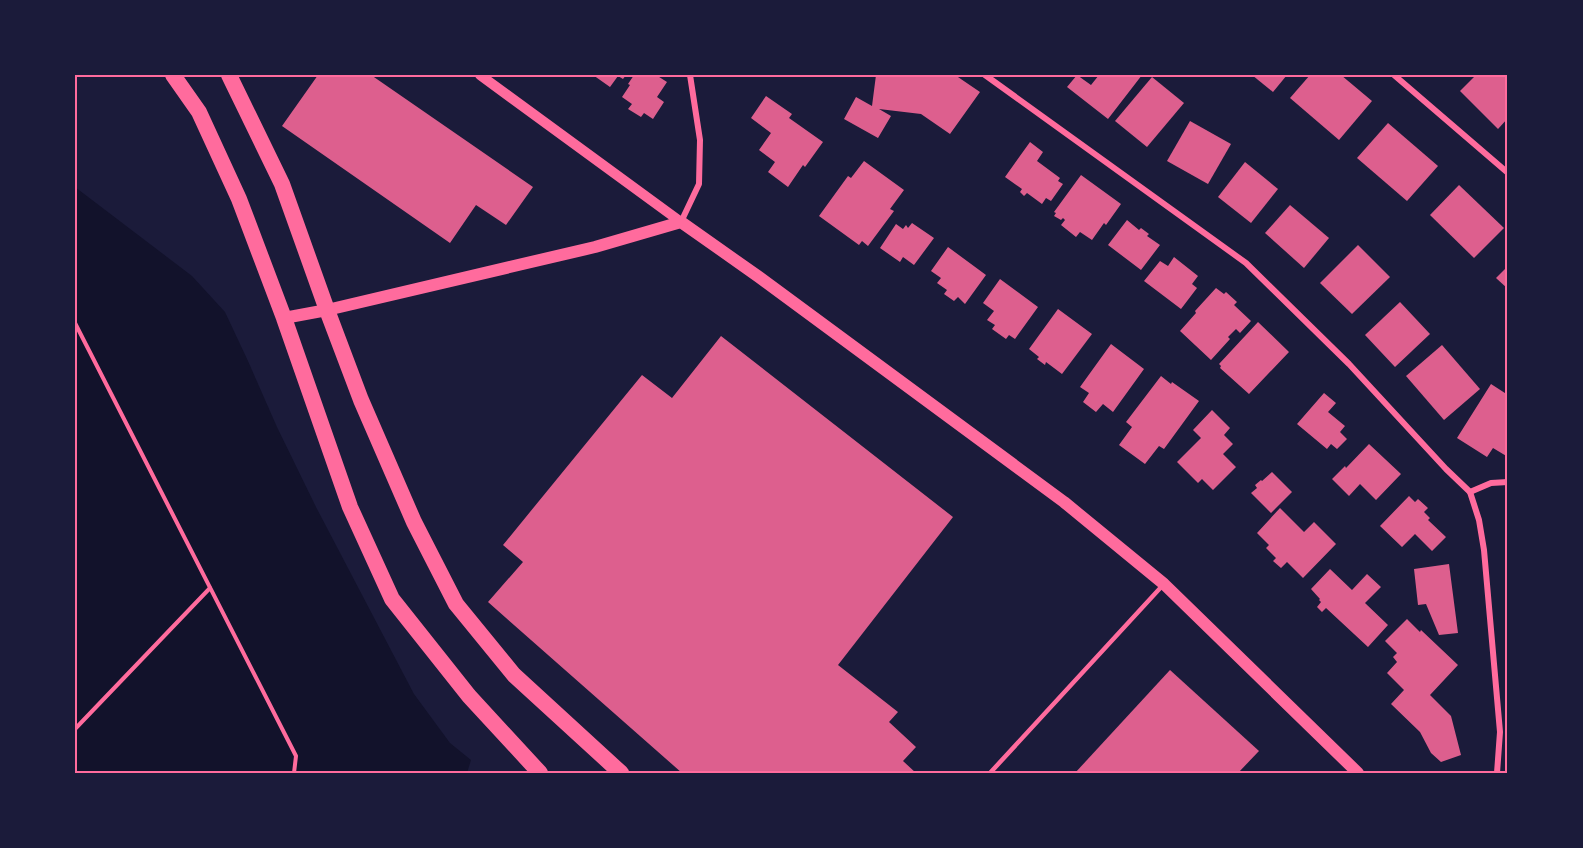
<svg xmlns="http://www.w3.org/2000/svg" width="1583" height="848" viewBox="0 0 1583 848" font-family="Inter,sans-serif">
<rect width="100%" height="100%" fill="#1b1b3a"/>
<path fill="#12122b" d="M 75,187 L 192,276 L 225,312 L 248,361 L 277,427 L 316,507 L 414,694 L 450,743 L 471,760 L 467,773 L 75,773 Z"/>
<g fill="#dd5f8e">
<path d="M 318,75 L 371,75 L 533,187 L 506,225 L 476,205 L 450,243 L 282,126 Z"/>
<path d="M 593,75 L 626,75 L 623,79 L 618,76 L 610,87 Z"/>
<path d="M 634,75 L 656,75 L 667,82 L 657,97 L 664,102 L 653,119 L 644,113 L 641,117 L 628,109 L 632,104 L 622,97 L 630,85 L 628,84 Z"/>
<path d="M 876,75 L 928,75 L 929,76 L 930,75 L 955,75 L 980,92 L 950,134 L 921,114 L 879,109 L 891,116 L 878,138 L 844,119 L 856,97 L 872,106 Z"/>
<path d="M 1077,75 L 1091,85 L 1099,75 L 1142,75 L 1108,119 L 1067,87 Z"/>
<path d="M 1252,75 L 1287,75 L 1273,92 Z"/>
<path d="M 1310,75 L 1341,75 L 1372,101 L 1339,140 L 1290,98 Z"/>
<path d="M 1476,75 L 1508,75 L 1508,118 L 1498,129 L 1460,91 Z"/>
<path d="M 1152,77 L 1184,103 L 1147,147 L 1115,121 Z"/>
<path d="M 766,96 L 792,114 L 789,118 L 823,142 L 805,167 L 803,165 L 788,187 L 768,172 L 775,162 L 759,150 L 771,133 L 751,118 Z"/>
<path d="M 1190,121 L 1231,144 L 1208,184 L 1167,161 Z"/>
<path d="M 1388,123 L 1438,166 L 1407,201 L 1357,158 Z"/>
<path d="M 1030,142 L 1043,152 L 1037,161 L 1060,178 L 1058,181 L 1063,184 L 1051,201 L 1046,198 L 1042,204 L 1027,193 L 1024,196 L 1020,192 L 1022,189 L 1005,177 Z"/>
<path d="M 864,161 L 904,190 L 890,209 L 894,211 L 868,246 L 862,241 L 859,245 L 819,216 L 848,176 L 851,178 Z"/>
<path d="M 1245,162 L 1278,189 L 1251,223 L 1218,197 Z"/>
<path d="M 1081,175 L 1121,204 L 1106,225 L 1104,223 L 1092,240 L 1080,232 L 1076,237 L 1061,225 L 1065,220 L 1063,218 L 1061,220 L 1054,216 L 1056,213 L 1054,212 Z"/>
<path d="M 1459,185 L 1504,228 L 1474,258 L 1430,215 Z"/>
<path d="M 1290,205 L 1329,238 L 1304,268 L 1265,233 Z"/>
<path d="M 1127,220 L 1139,230 L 1141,228 L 1149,234 L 1147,236 L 1160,245 L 1141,270 L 1108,245 Z"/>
<path d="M 912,223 L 934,238 L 914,265 L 903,257 L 900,262 L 880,248 L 896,224 L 903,229 L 906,225 L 908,228 Z"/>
<path d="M 1358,245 L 1390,277 L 1352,314 L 1320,283 Z"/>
<path d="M 948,247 L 986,275 L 965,304 L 958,297 L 954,301 L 944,294 L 947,290 L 937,283 L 941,278 L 931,271 Z"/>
<path d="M 1174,257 L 1198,276 L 1192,284 L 1197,288 L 1181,309 L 1144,281 L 1160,261 L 1168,266 Z"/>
<path d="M 1508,266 L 1508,289 L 1496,278 Z"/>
<path d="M 1000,279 L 1038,307 L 1015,339 L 1009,335 L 1006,339 L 992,329 L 995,325 L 987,320 L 994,311 L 983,303 Z"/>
<path d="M 1216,288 L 1224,294 L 1226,292 L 1237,302 L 1234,305 L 1251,321 L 1240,333 L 1236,329 L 1228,337 L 1230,339 L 1211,360 L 1180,331 L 1196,313 L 1195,311 Z"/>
<path d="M 1400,302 L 1430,334 L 1395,367 L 1365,335 Z"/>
<path d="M 1058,309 L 1092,334 L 1062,374 L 1046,362 L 1045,365 L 1037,359 L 1039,357 L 1029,349 Z"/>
<path d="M 1258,322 L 1289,352 L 1249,394 L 1220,368 L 1221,366 L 1219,364 Z"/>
<path d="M 721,336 L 953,517 L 838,665 L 898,712 L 889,722 L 916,747 L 903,761 L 916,773 L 682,773 L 488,602 L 523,562 L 503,545 L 642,375 L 672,398 Z"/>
<path d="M 1111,344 L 1144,369 L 1113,412 L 1103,404 L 1096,412 L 1083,402 L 1089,393 L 1080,387 Z"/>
<path d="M 1442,345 L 1480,389 L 1444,420 L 1406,376 Z"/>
<path d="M 1161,376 L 1171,384 L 1172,382 L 1199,401 L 1164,449 L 1159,446 L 1145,464 L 1119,445 L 1132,427 L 1126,422 Z"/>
<path d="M 1491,384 L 1508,395 L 1508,457 L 1493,448 L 1487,457 L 1457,438 Z"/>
<path d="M 1324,393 L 1336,403 L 1328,412 L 1345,426 L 1340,432 L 1347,439 L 1337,449 L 1331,444 L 1327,449 L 1297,424 Z"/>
<path d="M 1212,410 L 1230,428 L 1224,435 L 1233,444 L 1223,454 L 1236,467 L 1213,490 L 1202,479 L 1198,483 L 1177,462 L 1201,438 L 1193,430 Z"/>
<path d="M 1369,444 L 1401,474 L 1376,500 L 1360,484 L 1349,496 L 1332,479 L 1345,466 L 1346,468 Z"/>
<path d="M 1272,472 L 1292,492 L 1271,513 L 1251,493 L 1257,488 L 1255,485 L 1261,480 L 1262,481 Z"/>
<path d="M 1409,496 L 1415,502 L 1418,499 L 1428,508 L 1424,512 L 1430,518 L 1428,520 L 1446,537 L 1432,551 L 1415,534 L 1402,547 L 1380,526 Z"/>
<path d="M 1280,508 L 1304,532 L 1314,522 L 1336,544 L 1303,578 L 1287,562 L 1281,568 L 1273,561 L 1276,558 L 1266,548 L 1269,545 L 1257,533 Z"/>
<path d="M 1449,564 L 1458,633 L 1439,635 L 1426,604 L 1418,605 L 1414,569 Z"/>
<path d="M 1330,569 L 1352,590 L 1367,574 L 1381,587 L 1365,603 L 1388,625 L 1368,647 L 1326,608 L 1322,612 L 1317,607 L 1321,602 L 1319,600 L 1320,599 L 1311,589 Z"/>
<path d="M 1407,619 L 1420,632 L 1421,630 L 1458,665 L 1430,695 L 1451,716 L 1461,755 L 1441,762 L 1431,753 L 1420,732 L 1391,704 L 1404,690 L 1387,673 L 1397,662 L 1393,657 L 1397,653 L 1385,641 Z"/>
<path d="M 1170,670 L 1259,751 L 1238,773 L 1075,773 Z"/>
</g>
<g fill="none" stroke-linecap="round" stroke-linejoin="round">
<g stroke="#ff6b9d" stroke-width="4">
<path d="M 75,323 L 296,756 L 294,773"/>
<path d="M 75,729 L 210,588"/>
</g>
<path stroke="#ff6b9d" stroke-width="4.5" d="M 990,773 L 1163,585"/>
<g stroke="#ff6b9d" stroke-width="6">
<path d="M 985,75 L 1246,263 L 1349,364 L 1446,469 L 1470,492 L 1479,520 L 1484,550 L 1500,732 L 1497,773"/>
<path d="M 1394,75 L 1508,173"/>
<path d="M 681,222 L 699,184 L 700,140 L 690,75"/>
<path d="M 1470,492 L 1491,483 L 1508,482"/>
</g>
<path stroke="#ff6b9d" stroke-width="10" d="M 480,75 L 681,222"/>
<path stroke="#ff6b9d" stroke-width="12" d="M 284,318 L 327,310 L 595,247 L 681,222 L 759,277 L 1064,502 L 1164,584 L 1358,773"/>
<g stroke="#ff6b9d" stroke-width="16">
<path d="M 173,75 L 199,112 L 239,199 L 284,318 L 350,507 L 392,599 L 469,696 L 540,773"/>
<path d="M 229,75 L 282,184 L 327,310 L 361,400 L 414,522 L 456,604 L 514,675 L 621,773"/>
</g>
</g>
<rect width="1583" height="848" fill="none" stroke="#1b1b3a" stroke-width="153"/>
<rect x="76" y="76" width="1430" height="696" fill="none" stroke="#ff6b9d" stroke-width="2"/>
</svg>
